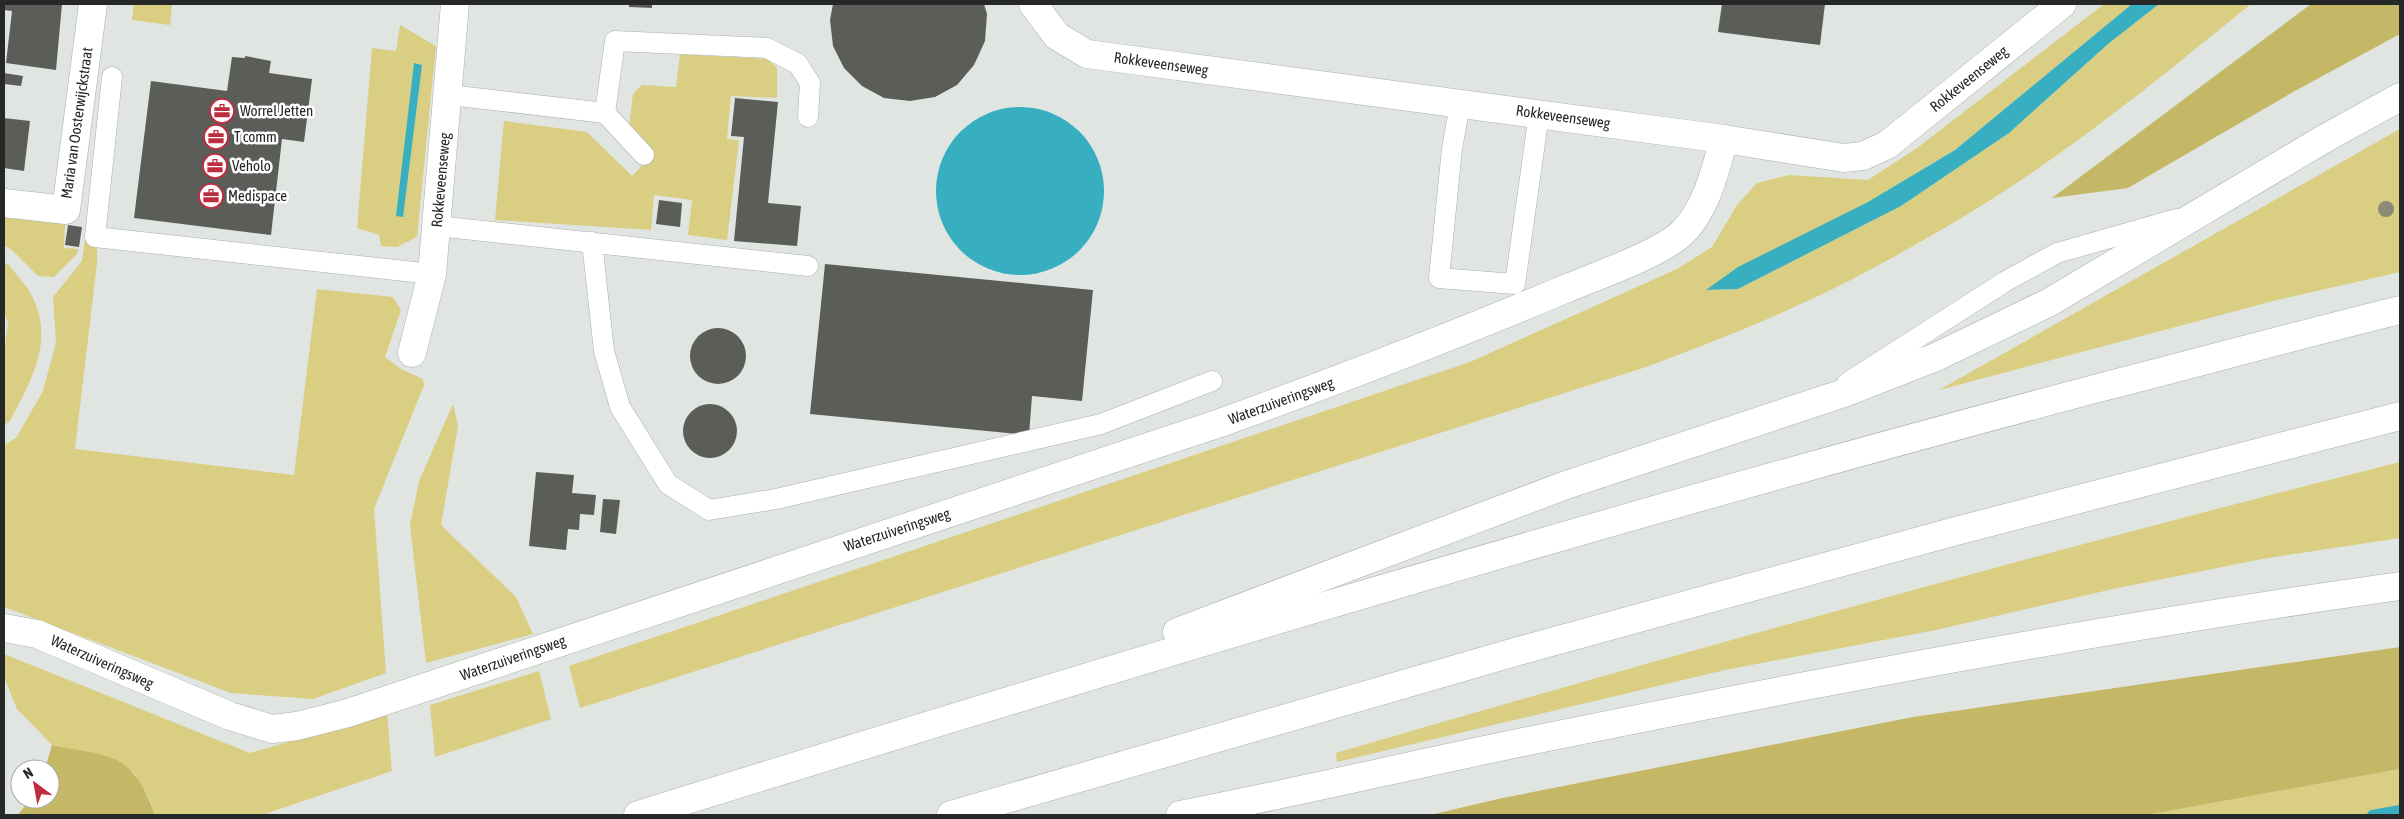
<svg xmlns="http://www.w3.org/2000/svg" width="2404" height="819" viewBox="0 0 2404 819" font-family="'Asap Condensed',sans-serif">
<rect width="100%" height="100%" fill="#e1e5e2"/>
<g fill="#d9ce81">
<path d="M 134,4 L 172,4 L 170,25 L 132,20 Z"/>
<path d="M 2104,4 L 2132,4 L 1955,150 L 1868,202 L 1707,290 L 1738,289 L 1901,206 L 2009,133 L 2108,44 L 2159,4 L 2251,4 C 2156,81 2059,161 1953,223 C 1905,251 1854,280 1803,303 C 1752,327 1699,347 1646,367 L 580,708 L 569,666 L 1470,362 L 1677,269 L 1712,247 L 1737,205 L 1757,183 L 1789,175 L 1868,180 L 1917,148 Z"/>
<path d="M 400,25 L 436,46 L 417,237 L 397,247 L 381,246 L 379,235 L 357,228 L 372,48 L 396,51 Z"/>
<path d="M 680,54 L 768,59 L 777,68 L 777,98 L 731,96 L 727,139 L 739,140 L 727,240 L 688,235 L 692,200 L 654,195 L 651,230 L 495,220 L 504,121 L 587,132 L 632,176 L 654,153 L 629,127 L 633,94 L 642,85 L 676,87 Z"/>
<path d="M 2400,129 L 2400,272 L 2277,300 L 1939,390 Z"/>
<path d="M 4,216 L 65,224 L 64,248 L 78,249 L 77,254 L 54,277 L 38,276 L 12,250 L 4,245 Z"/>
<path d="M 85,240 L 97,244 L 97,263 L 75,449 L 294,475 L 317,289 L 393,297 L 401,310 L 385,357 L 401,369 L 423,379 L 424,385 L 374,509 L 386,673 L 313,699 L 231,693 L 4,607 L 4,445 L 16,438 L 43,391 L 56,342 L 53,297 L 82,261 Z"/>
<path d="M 4,262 L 9,265 C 16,275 27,285 32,296 C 55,342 31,380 10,421 L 4,425 L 4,355 L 8,322 L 4,311 Z"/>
<path d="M 453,404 L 458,426 L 441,525 L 516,597 L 533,634 L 426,663 L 410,525 L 419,481 Z"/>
<path d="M 2400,462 L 2400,538 L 2262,559 L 2113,589 L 1936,630 L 1725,670 L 1337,762 L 1336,753 C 1689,650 2043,552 2400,462 Z"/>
<path d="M 4,654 L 250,753 L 387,714 L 392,771 L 262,815 L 155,815 L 149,798 L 135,774 L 113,758 L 52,745 L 17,709 L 4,677 Z"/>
<path d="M 539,671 L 551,719 L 435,757 L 430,705 Z"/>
<path d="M 2400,769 L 2400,815 L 2146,815 Z"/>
</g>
<g fill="#c4b866">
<path d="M 2311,4 L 2400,4 L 2400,34 L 2293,92 L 2128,188 L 2052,198 Z"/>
<path d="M 2400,647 L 2400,769 L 2146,815 L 1430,815 L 1498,799 L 1913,717 Z"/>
<path d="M 52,745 C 68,749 98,752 112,758 C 136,767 147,793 155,815 L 18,815 L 30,799 L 50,799 L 50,769 L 45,769 Z"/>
</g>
<g fill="#37afc0">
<path d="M 2132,4 L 2159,4 L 2108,44 L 2009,133 L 1901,206 L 1738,289 L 1706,290 L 1738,267 L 1868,202 L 1955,150 Z"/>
<path d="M 414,63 L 422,65 L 403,217 L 396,216 Z"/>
<circle cx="1020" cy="191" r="84"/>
</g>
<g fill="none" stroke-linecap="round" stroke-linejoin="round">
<path stroke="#37afc0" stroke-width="10" d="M 2372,815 L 2400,810"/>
</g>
<g fill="#5b5d59">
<path d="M 4,4 L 62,4 L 56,70 L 6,63 L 12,11 L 4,10 Z"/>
<path d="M 629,4 L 652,4 L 652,8 L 629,7 Z"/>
<path d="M 833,4 L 984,4 L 987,14 L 985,41 L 974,65 L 957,85 L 935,97 L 910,101 L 884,98 L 862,86 L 844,68 L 833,46 L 830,20 Z"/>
<path d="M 1722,4 L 1825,4 L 1820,45 L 1718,32 Z"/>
<path d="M 245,56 L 271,61 L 269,73 L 312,79 L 304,142 L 282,139 L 271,235 L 134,218 L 151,81 L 227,91 L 232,57 L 245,58 Z"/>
<path d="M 4,73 L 23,76 L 21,86 L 4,84 Z"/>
<path d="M 735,98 L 778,102 L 768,203 L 801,206 L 797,246 L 734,241 L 744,137 L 731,136 Z"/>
<path d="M 4,118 L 30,121 L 24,171 L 4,168 Z"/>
<path d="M 659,200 L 682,203 L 680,227 L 656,224 Z"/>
<path d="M 68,225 L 82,227 L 79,247 L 65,245 Z"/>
<path d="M 825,264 L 1093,290 L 1082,401 L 1032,396 L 1029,435 L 810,414 Z"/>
<circle cx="718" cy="356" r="28"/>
<circle cx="710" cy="431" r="27"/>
<path d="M 536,472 L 574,475 L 572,493 L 596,495 L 594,515 L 580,514 L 579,530 L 568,529 L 566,550 L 529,546 Z"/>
<path d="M 603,499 L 620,500 L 616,534 L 600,532 Z"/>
</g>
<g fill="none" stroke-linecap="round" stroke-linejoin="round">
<defs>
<g id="service">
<path d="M 112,77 L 95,237 L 432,274"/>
<path d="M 449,95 L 605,113 L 615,41 L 767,48 L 798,64 L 810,83 L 808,117"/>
<path d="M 1460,104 L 1452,149 L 1439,278 L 1515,284 L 1539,114"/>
<path d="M 605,113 L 644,155"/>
<path d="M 437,226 L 808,266"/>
<path d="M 592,242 L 604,351 L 620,407 L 668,484 L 709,510 L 776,499 L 1101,424 L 1212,381"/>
<path d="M 1847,383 L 2006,281 L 2057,253 L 2176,219"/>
</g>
<g id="minor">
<path d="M 1033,4 L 1057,36 L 1087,54 L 1724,139 L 1844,158 L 1863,156 L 1887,145 L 2062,4"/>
<path d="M 4,203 L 66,210 L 93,4"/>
<path d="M 412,353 L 432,274 L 455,4"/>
<path d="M 4,628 L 37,634 L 230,716 L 272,729 L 297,726 L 348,713 L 1220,423 C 1336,381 1451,337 1565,289 C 1596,276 1657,255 1681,234 C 1706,211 1715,171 1724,139"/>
</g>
<g id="motorway">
<path d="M 1177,632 L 1566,485 L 1844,393 L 1936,357 L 2050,302 L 2322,140 L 2400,97"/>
<path d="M 638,815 C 1125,664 1613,516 2106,386 C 2204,361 2302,334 2400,310"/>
<path d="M 951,815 L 1522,650 L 1956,531 L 2400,416"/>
<path d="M 1180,815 C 1297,792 1412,765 1528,741 C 1817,682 2108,627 2400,586"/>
</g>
</defs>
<use href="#service" stroke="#abafac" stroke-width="21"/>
<use href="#minor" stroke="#abafac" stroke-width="29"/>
<use href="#motorway" stroke="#abafac" stroke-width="29"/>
<use href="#service" stroke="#fff" stroke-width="20"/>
<use href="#minor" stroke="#fff" stroke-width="28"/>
<use href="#motorway" stroke="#fff" stroke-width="28"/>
</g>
<circle fill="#8c8b76" cx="2386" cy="209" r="8"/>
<defs>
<symbol id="office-ring" viewBox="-11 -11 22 22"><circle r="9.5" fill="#fff" stroke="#be2d3e" stroke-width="1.5"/><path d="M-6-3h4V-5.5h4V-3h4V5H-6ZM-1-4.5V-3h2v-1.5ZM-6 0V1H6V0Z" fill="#be2d3e"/></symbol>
</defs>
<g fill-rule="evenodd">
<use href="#office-ring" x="208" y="97" width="28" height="28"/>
<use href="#office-ring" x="202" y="123" width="28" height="28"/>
<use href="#office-ring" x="201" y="152" width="28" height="28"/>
<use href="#office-ring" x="197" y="182" width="28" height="28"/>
</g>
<g text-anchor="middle" stroke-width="5" stroke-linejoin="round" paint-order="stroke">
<g font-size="15" fill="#262827" stroke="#fff">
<text transform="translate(1161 64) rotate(8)" y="5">Rokkeveenseweg</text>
<text transform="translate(1969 79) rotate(-39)" y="5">Rokkeveenseweg</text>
<text transform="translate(1563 117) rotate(8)" y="5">Rokkeveenseweg</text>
<text transform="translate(77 123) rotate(-82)" y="5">Maria van Oosterwijckstraat</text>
<text transform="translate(441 180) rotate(-85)" y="5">Rokkeveenseweg</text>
<text transform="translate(1281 401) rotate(-20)" y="5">Waterzuiveringsweg</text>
<text transform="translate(897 530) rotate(-18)" y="5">Waterzuiveringsweg</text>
<text transform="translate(513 658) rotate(-19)" y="5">Waterzuiveringsweg</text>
<text transform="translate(102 662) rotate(24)" y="5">Waterzuiveringsweg</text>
</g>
<g font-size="15" fill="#262827" stroke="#fff" text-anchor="start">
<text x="240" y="116">Worrel Jetten</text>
<text x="234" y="142">T comm</text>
<text x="232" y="171">Veholo</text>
<text x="228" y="201">Medispace</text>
</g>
</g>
<rect width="2404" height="819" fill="none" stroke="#262827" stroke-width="10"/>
<g transform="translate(35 784) rotate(328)"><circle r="24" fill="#ffffff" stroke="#a8a9a9"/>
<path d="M0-4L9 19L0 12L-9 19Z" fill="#be2d3e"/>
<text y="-8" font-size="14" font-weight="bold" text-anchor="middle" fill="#262827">N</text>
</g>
</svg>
